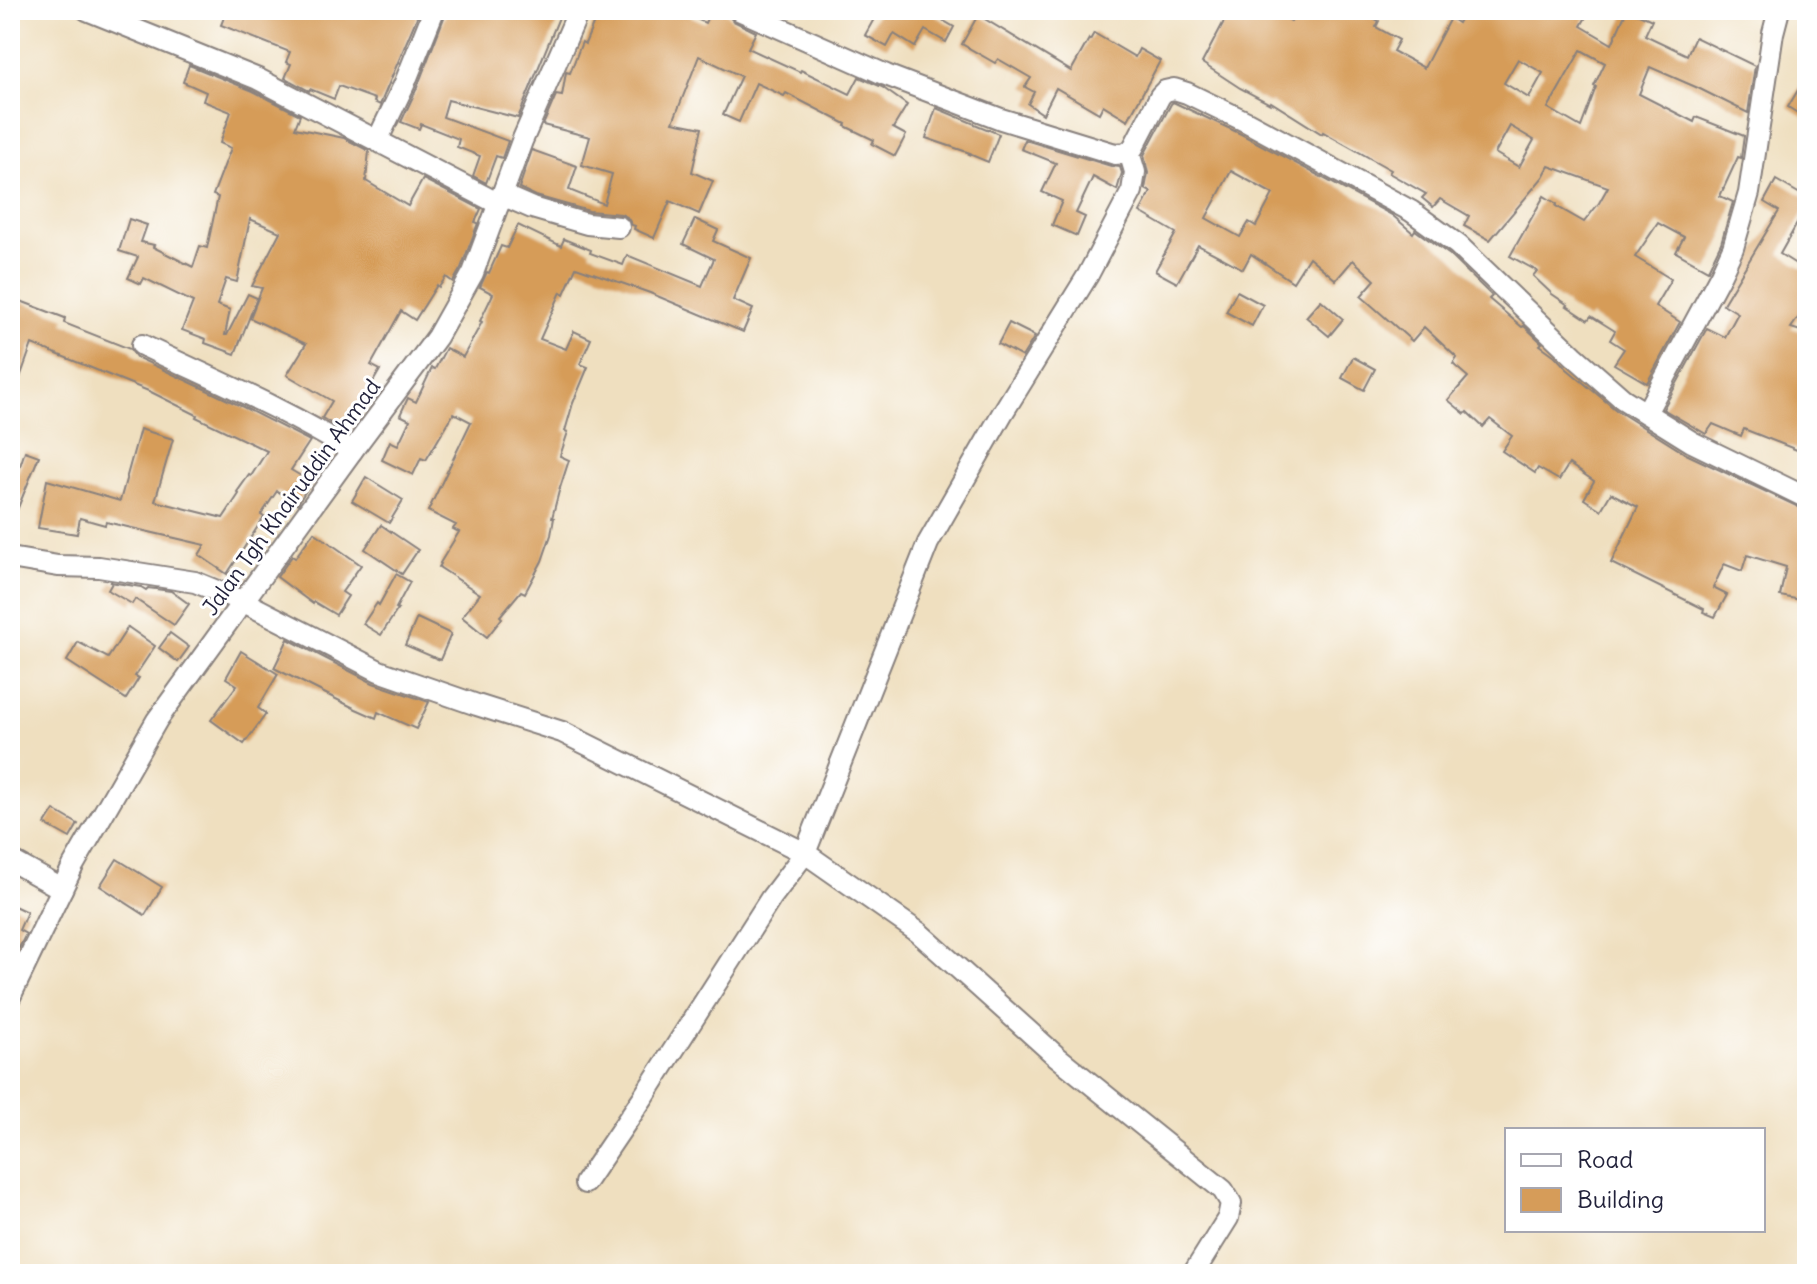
<svg xmlns="http://www.w3.org/2000/svg" width="1817" height="1284" viewBox="0 0 1817 1284" font-family="Delius,sans-serif">
<rect width="100%" height="100%" fill="#fff"/>
<filter id="ink" filterUnits="userSpaceOnUse"><feTurbulence type="fractalNoise" baseFrequency=".0125" numOctaves="2"/><feDisplacementMap in="SourceGraphic" scale="16" xChannelSelector="R" yChannelSelector="G"/><feConvolveMatrix kernelMatrix="1 2 1 2 8 2 1 2 1" color-interpolation-filters="sRGB"/></filter>
<filter id="wash" filterUnits="userSpaceOnUse"><feTurbulence type="fractalNoise" baseFrequency=".006" numOctaves="4" result="noise"/><feDisplacementMap in="SourceGraphic" scale="32" xChannelSelector="R" yChannelSelector="G"/><feGaussianBlur stdDeviation="1.8" result="paint"/><feColorMatrix in="noise" values="0 0 0 0 0 0 0 0 0 0 0 0 0 0 0 0 0 1.4 0 .05"/><feComposite in="paint" operator="in"/></filter>
<g filter="url(#wash)">
<rect width="100%" height="100%" fill="#efdfbf"/>
<g id="blocks">
<g fill="#d69c59" fill-rule="evenodd">
<path d="M 227,10 L 420,10 L 380,105 L 374,102 L 375,99 L 339,86 L 334,99 L 310,89 L 309,91 L 285,78 L 291,64 L 286,62 L 290,52 L 221,25 Z"/>
<path d="M 447,10 L 562,10 L 518,118 L 448,100 L 443,117 L 508,141 L 502,158 L 496,156 L 486,183 L 473,176 L 480,156 L 457,147 L 459,139 L 421,124 L 419,129 L 401,122 L 416,90 Z"/>
<path d="M 599,10 L 677,10 L 705,23 L 711,10 L 724,10 L 733,21 L 756,32 L 748,48 L 800,72 L 801,70 L 850,94 L 859,77 L 882,87 L 907,105 L 893,128 L 906,135 L 895,156 L 872,144 L 874,140 L 845,126 L 846,124 L 786,93 L 784,96 L 756,83 L 739,122 L 723,115 L 741,76 L 699,56 L 673,122 L 702,128 L 692,172 L 713,181 L 699,214 L 670,201 L 654,238 L 634,229 L 635,226 L 632,225 L 627,217 L 621,214 L 589,211 L 536,196 L 519,188 L 532,150 L 577,166 L 569,190 L 604,204 L 612,174 L 582,165 L 590,137 L 543,125 L 556,95 L 562,96 L 566,72 L 570,73 L 582,42 L 585,44 Z"/>
<path d="M 879,10 L 925,10 L 954,27 L 946,42 L 925,30 L 915,47 L 894,34 L 887,47 L 865,35 Z"/>
<path d="M 1230,10 L 1272,10 L 1291,21 L 1292,19 L 1294,20 L 1300,10 L 1359,10 L 1379,21 L 1376,27 L 1399,40 L 1393,51 L 1424,68 L 1450,18 L 1458,23 L 1465,10 L 1590,10 L 1581,26 L 1612,44 L 1627,10 L 1630,10 L 1652,20 L 1645,35 L 1687,55 L 1695,37 L 1755,66 L 1748,113 L 1698,88 L 1650,67 L 1639,94 L 1694,122 L 1696,117 L 1744,136 L 1741,158 L 1738,157 L 1720,196 L 1733,202 L 1721,243 L 1708,270 L 1676,252 L 1684,237 L 1658,223 L 1635,257 L 1671,279 L 1655,306 L 1680,322 L 1647,383 L 1614,364 L 1624,349 L 1610,340 L 1615,331 L 1591,316 L 1588,320 L 1567,306 L 1568,305 L 1552,294 L 1533,276 L 1537,271 L 1510,256 L 1544,196 L 1557,204 L 1556,206 L 1584,222 L 1599,203 L 1608,187 L 1549,166 L 1543,177 L 1490,240 L 1464,226 L 1469,216 L 1440,199 L 1433,207 L 1422,198 L 1426,194 L 1389,173 L 1391,170 L 1323,132 L 1322,134 L 1271,102 L 1270,104 L 1240,88 L 1202,63 ZM 1581,50 L 1605,63 L 1594,86 L 1596,87 L 1581,127 L 1548,108 ZM 1518,59 L 1543,73 L 1529,98 L 1504,83 ZM 1510,126 L 1534,140 L 1519,167 L 1495,153 Z"/>
<path d="M 978,15 L 1071,71 L 1089,39 L 1090,40 L 1094,33 L 1135,57 L 1139,49 L 1160,61 L 1128,120 L 1103,105 L 1099,113 L 1056,88 L 1043,114 L 1028,104 L 1034,92 L 1025,87 L 1031,78 L 998,59 L 995,63 L 962,44 Z"/>
<path d="M 189,65 L 253,91 L 300,115 L 295,128 L 344,138 L 369,151 L 366,181 L 408,206 L 423,179 L 481,209 L 475,222 L 478,223 L 461,268 L 453,282 L 446,277 L 439,287 L 437,285 L 415,320 L 401,311 L 371,365 L 380,370 L 355,413 L 353,412 L 343,430 L 322,418 L 332,401 L 287,375 L 306,344 L 250,318 L 262,288 L 252,286 L 280,232 L 250,219 L 237,282 L 226,279 L 217,305 L 230,310 L 225,335 L 227,335 L 248,294 L 257,298 L 235,354 L 205,343 L 206,339 L 182,330 L 193,302 L 144,278 L 141,284 L 128,278 L 138,257 L 119,251 L 129,219 L 147,225 L 141,242 L 154,245 L 153,247 L 193,267 L 200,246 L 207,248 L 218,197 L 213,195 L 231,148 L 220,143 L 231,112 L 203,101 L 206,92 L 183,82 Z"/>
<path d="M 1807,75 L 1807,119 L 1788,107 Z"/>
<path d="M 1173,102 L 1241,134 L 1392,215 L 1413,233 L 1415,230 L 1450,255 L 1492,296 L 1489,299 L 1522,327 L 1524,326 L 1542,343 L 1540,345 L 1555,356 L 1567,369 L 1616,410 L 1686,454 L 1807,511 L 1807,597 L 1802,594 L 1801,600 L 1780,596 L 1786,567 L 1747,555 L 1742,571 L 1724,564 L 1713,588 L 1727,595 L 1715,617 L 1703,612 L 1704,609 L 1611,563 L 1638,507 L 1611,493 L 1601,510 L 1584,499 L 1594,481 L 1569,464 L 1559,480 L 1538,468 L 1535,473 L 1502,451 L 1512,436 L 1490,419 L 1483,427 L 1467,412 L 1465,414 L 1448,400 L 1468,377 L 1453,364 L 1457,358 L 1424,327 L 1412,341 L 1361,296 L 1375,280 L 1353,260 L 1336,280 L 1309,257 L 1293,282 L 1251,254 L 1243,269 L 1198,245 L 1177,283 L 1155,271 L 1176,233 L 1140,212 L 1151,192 L 1145,189 L 1148,173 L 1144,155 L 1171,104 ZM 1231,171 L 1273,194 L 1256,226 L 1249,222 L 1240,237 L 1206,218 Z"/>
<path d="M 936,108 L 999,134 L 988,162 L 969,154 L 970,153 L 926,138 Z"/>
<path d="M 1025,140 L 1111,166 L 1120,167 L 1122,173 L 1117,190 L 1093,177 L 1076,213 L 1085,217 L 1077,236 L 1052,225 L 1062,201 L 1042,192 L 1056,163 L 1021,149 Z"/>
<path d="M 1776,180 L 1807,198 L 1807,206 L 1780,254 L 1807,271 L 1807,305 L 1791,328 L 1807,333 L 1807,454 L 1744,429 L 1741,436 L 1713,424 L 1706,434 L 1663,409 L 1707,328 L 1725,337 L 1738,313 L 1723,304 L 1779,211 L 1764,202 Z"/>
<path d="M 695,219 L 718,230 L 713,241 L 751,258 L 733,300 L 753,309 L 743,332 L 650,293 L 576,267 L 564,294 L 561,292 L 540,339 L 566,349 L 574,331 L 591,339 L 580,364 L 588,367 L 573,403 L 565,431 L 568,432 L 560,456 L 569,460 L 559,491 L 552,518 L 554,518 L 551,535 L 542,561 L 525,593 L 521,591 L 500,616 L 502,618 L 487,637 L 462,617 L 480,594 L 439,567 L 441,564 L 440,563 L 459,532 L 453,529 L 456,525 L 428,511 L 471,422 L 454,413 L 426,460 L 421,458 L 413,475 L 382,460 L 390,441 L 398,445 L 410,420 L 400,415 L 408,398 L 416,402 L 432,368 L 435,369 L 446,348 L 463,357 L 482,322 L 480,321 L 493,294 L 480,287 L 487,272 L 489,273 L 501,246 L 507,248 L 518,225 L 561,246 L 564,239 L 591,250 L 590,253 L 623,265 L 627,255 L 702,286 L 714,259 L 683,244 Z"/>
<path d="M 1237,291 L 1263,305 L 1252,326 L 1226,312 Z"/>
<path d="M 10,297 L 65,318 L 64,323 L 130,349 L 136,357 L 243,407 L 310,441 L 291,470 L 311,482 L 300,500 L 298,504 L 277,491 L 261,515 L 264,517 L 227,574 L 199,555 L 205,545 L 106,522 L 105,525 L 80,518 L 77,534 L 38,528 L 47,480 L 120,501 L 140,429 L 173,439 L 155,501 L 223,518 L 239,494 L 237,492 L 249,475 L 251,476 L 267,451 L 196,417 L 197,415 L 151,392 L 32,344 L 12,400 L 10,400 Z"/>
<path d="M 1321,300 L 1343,319 L 1329,336 L 1306,317 Z"/>
<path d="M 1009,323 L 1035,336 L 1022,357 L 998,344 Z"/>
<path d="M 1353,357 L 1375,369 L 1364,390 L 1342,378 Z"/>
<path d="M 25,451 L 39,456 L 11,525 L 10,469 L 18,472 Z"/>
<path d="M 366,477 L 403,500 L 389,523 L 352,501 Z"/>
<path d="M 381,525 L 418,550 L 402,574 L 365,549 Z"/>
<path d="M 314,532 L 361,565 L 342,592 L 348,596 L 336,615 L 314,602 L 313,604 L 277,577 L 292,556 L 295,558 Z"/>
<path d="M 396,574 L 410,582 L 396,608 L 398,609 L 381,635 L 363,624 L 377,603 L 379,605 Z"/>
<path d="M 110,582 L 141,587 L 146,590 L 148,588 L 171,591 L 189,604 L 174,625 L 135,599 L 132,604 L 108,590 L 112,583 Z"/>
<path d="M 417,618 L 451,634 L 440,660 L 405,645 Z"/>
<path d="M 128,627 L 155,646 L 135,676 L 139,678 L 126,699 L 67,661 L 78,642 L 108,658 Z"/>
<path d="M 170,633 L 189,647 L 178,662 L 159,648 Z"/>
<path d="M 288,639 L 373,683 L 429,702 L 416,729 L 378,712 L 376,718 L 356,709 L 274,668 Z"/>
<path d="M 241,651 L 278,674 L 258,708 L 266,714 L 244,744 L 211,720 L 237,685 L 226,678 Z"/>
<path d="M 54,810 L 78,824 L 70,838 L 45,824 Z"/>
<path d="M 117,859 L 162,887 L 145,915 L 100,886 Z"/>
<path d="M 10,904 L 27,912 L 19,930 L 26,934 L 19,948 L 12,944 L 10,949 Z"/>
</g>
</g>
</g>
<g filter="url(#ink)">
<use href="#blocks" fill-opacity="0" stroke="#88807d" stroke-width="2"/>
<g fill="none" stroke-linecap="round" stroke-linejoin="round">
<defs>
<g id="minor">
<path d="M 87,10 L 258,79 L 499,204"/>
<path d="M 739,10 L 886,75 L 1001,119 L 1115,154 L 1127,153 L 1133,148 L 1160,96 L 1165,91 L 1174,89 L 1187,93 L 1247,122 L 1411,211 L 1458,245 L 1574,356 L 1623,399 L 1692,442 L 1807,498"/>
<path d="M 377,141 L 404,85 L 434,10"/>
<path d="M 1129,152 L 1135,172 L 1132,191 L 1088,275 L 1002,414 L 928,543 L 805,853 L 918,932 L 1055,1055 L 1223,1190 L 1231,1203 L 1228,1218 L 1193,1274"/>
<path d="M 502,195 L 532,208 L 587,224 L 619,227"/>
<path d="M 142,345 C 213,379 285,409 352,451"/>
<path d="M 1646,413 L 1721,274 L 1733,248 L 1749,193 L 1773,33 L 1779,10"/>
<path d="M 10,558 L 58,566 L 99,567 L 195,582 L 244,602 L 379,671 L 477,705 L 562,732 L 805,853 L 771,898 L 644,1096 L 585,1183"/>
<path d="M 10,860 L 62,889"/>
<path d="M 10,997 L 73,866 L 157,720 L 352,451 L 437,337 L 473,273 L 522,141 L 579,10"/>
</g>
</defs>
<use href="#minor" stroke="#88807d" stroke-width="24"/>
<use href="#minor" stroke="#fff" stroke-width="20"/>
</g>
</g>
<g text-anchor="middle" stroke-width="6" stroke-linejoin="round" paint-order="stroke">
<g font-size="22" fill="#22223b" stroke="#fff">
<text transform="translate(291 497) rotate(-54)" y="8">Jalan Tgh Khairuddin Ahmad</text>
</g>
</g>
<rect width="1817" height="1284" fill="none" stroke="#fff" stroke-width="40"/>
<rect x="1505" y="1128" width="260" height="104" fill="#ffffff" stroke="#a7a7b1" stroke-width="2"/>
<rect x="1521" y="1154" width="40" height="12" fill="#ffffff" stroke="#a7a7b1" stroke-width="2"/>
<text x="1577" y="1168" font-size="24" fill="#22223b">Road</text>
<rect x="1521" y="1188" width="40" height="24" fill="#d69c59" stroke="#a7a7b1" stroke-width="2"/>
<text x="1577" y="1208" font-size="24" fill="#22223b">Building</text>
</svg>
